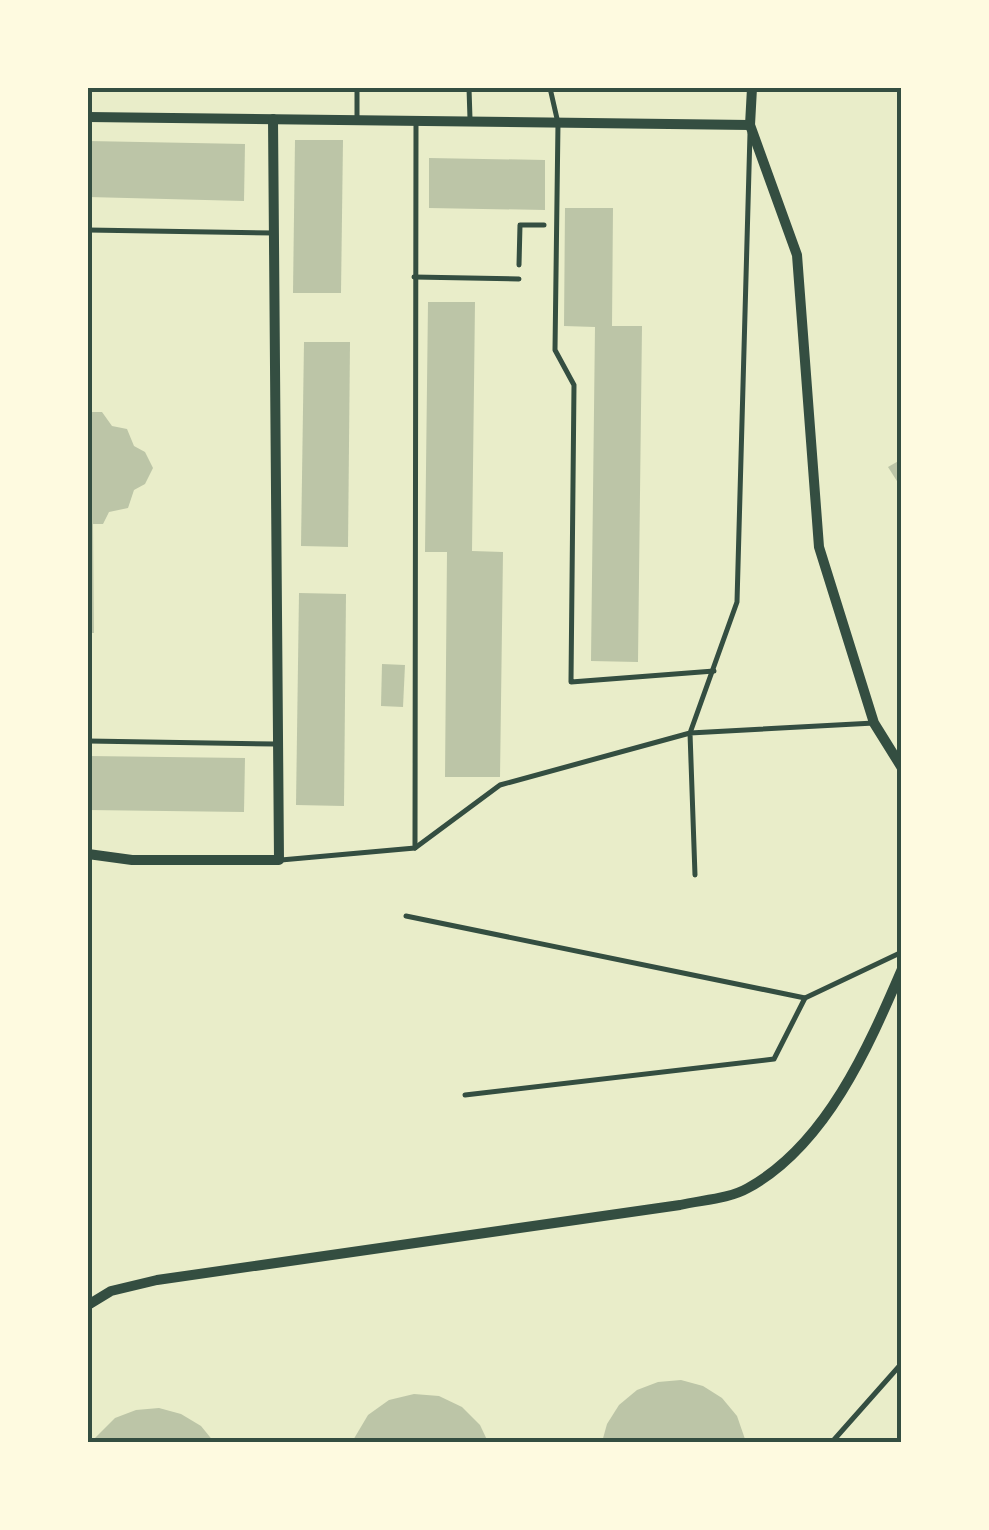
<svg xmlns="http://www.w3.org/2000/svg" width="989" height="1530" viewBox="0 0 989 1530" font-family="Ubuntu,sans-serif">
<rect width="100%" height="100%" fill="#e9edc9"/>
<g fill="#bcc5a7">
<path d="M 295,140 L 343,140 L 341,293 L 293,293 Z"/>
<path d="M 88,141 L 245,144 L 244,201 L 88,197 Z"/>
<path d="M 429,158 L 545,160 L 545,210 L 429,208 Z"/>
<path d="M 565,208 L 613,208 L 612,326 L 642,326 L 638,662 L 591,661 L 595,327 L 564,326 Z"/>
<path d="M 88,297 L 91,297 L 92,412 L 102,412 L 112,426 L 127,429 L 134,446 L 145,452 L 153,468 L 145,484 L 134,490 L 128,508 L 109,512 L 103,524 L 93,524 L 94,633 L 88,633 Z"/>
<path d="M 428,302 L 475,302 L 472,551 L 503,552 L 500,777 L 445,777 L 447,552 L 425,552 Z"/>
<path d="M 304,342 L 350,342 L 348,547 L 301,546 Z"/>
<path d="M 902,459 L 902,489 L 888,467 Z"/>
<path d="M 299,593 L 346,594 L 344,806 L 296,805 Z"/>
<path d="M 382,664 L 405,665 L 403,707 L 381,706 Z"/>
<path d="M 88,756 L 245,758 L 244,812 L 88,810 Z"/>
<path d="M 681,1380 L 703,1386 L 722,1398 L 737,1416 L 746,1442 L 602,1442 L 607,1424 L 619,1405 L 637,1390 L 658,1382 Z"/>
<path d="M 414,1394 L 439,1396 L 462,1407 L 480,1425 L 488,1442 L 352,1442 L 368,1415 L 389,1400 Z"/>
<path d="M 159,1408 L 181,1414 L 201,1426 L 214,1442 L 91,1442 L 115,1418 L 136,1410 Z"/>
</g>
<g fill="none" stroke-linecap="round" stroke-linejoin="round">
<path stroke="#344e41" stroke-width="5" d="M 519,265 L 520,225 L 544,225"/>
<g stroke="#344e41" stroke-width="5">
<path d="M 469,88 L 470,119"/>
<path d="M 550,88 L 558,123 L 555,350 L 574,385 L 571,682 L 714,671"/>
<path d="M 357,119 L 357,88"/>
<path d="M 88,230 L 274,233"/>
<path d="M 414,277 L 519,279"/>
<path d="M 88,741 L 275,744"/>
<path d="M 415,848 L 500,785 L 690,733 L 737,602 L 750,133"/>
<path d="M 281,860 L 415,848 L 416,121"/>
<path d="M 695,875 L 690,733 L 874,723"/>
<path d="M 406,916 L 805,998"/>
<path d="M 465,1095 L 774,1059 L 805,998 L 902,952"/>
<path d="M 832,1442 L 902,1363"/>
</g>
<g stroke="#344e41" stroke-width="10">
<path d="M 752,88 L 750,125 L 797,255 L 819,547 L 874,723 L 902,768"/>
<path d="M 88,117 L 750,125"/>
<path d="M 88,854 L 132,860 L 279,860 L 273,119"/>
<path d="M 88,1305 L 111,1291 L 157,1280 L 680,1205 C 701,1200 729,1199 748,1188 C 826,1145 868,1048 902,969"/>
</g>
</g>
<rect width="989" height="1530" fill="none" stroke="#fefae0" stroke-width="180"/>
<rect x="90" y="90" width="809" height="1350" fill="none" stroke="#344e41" stroke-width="4"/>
</svg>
